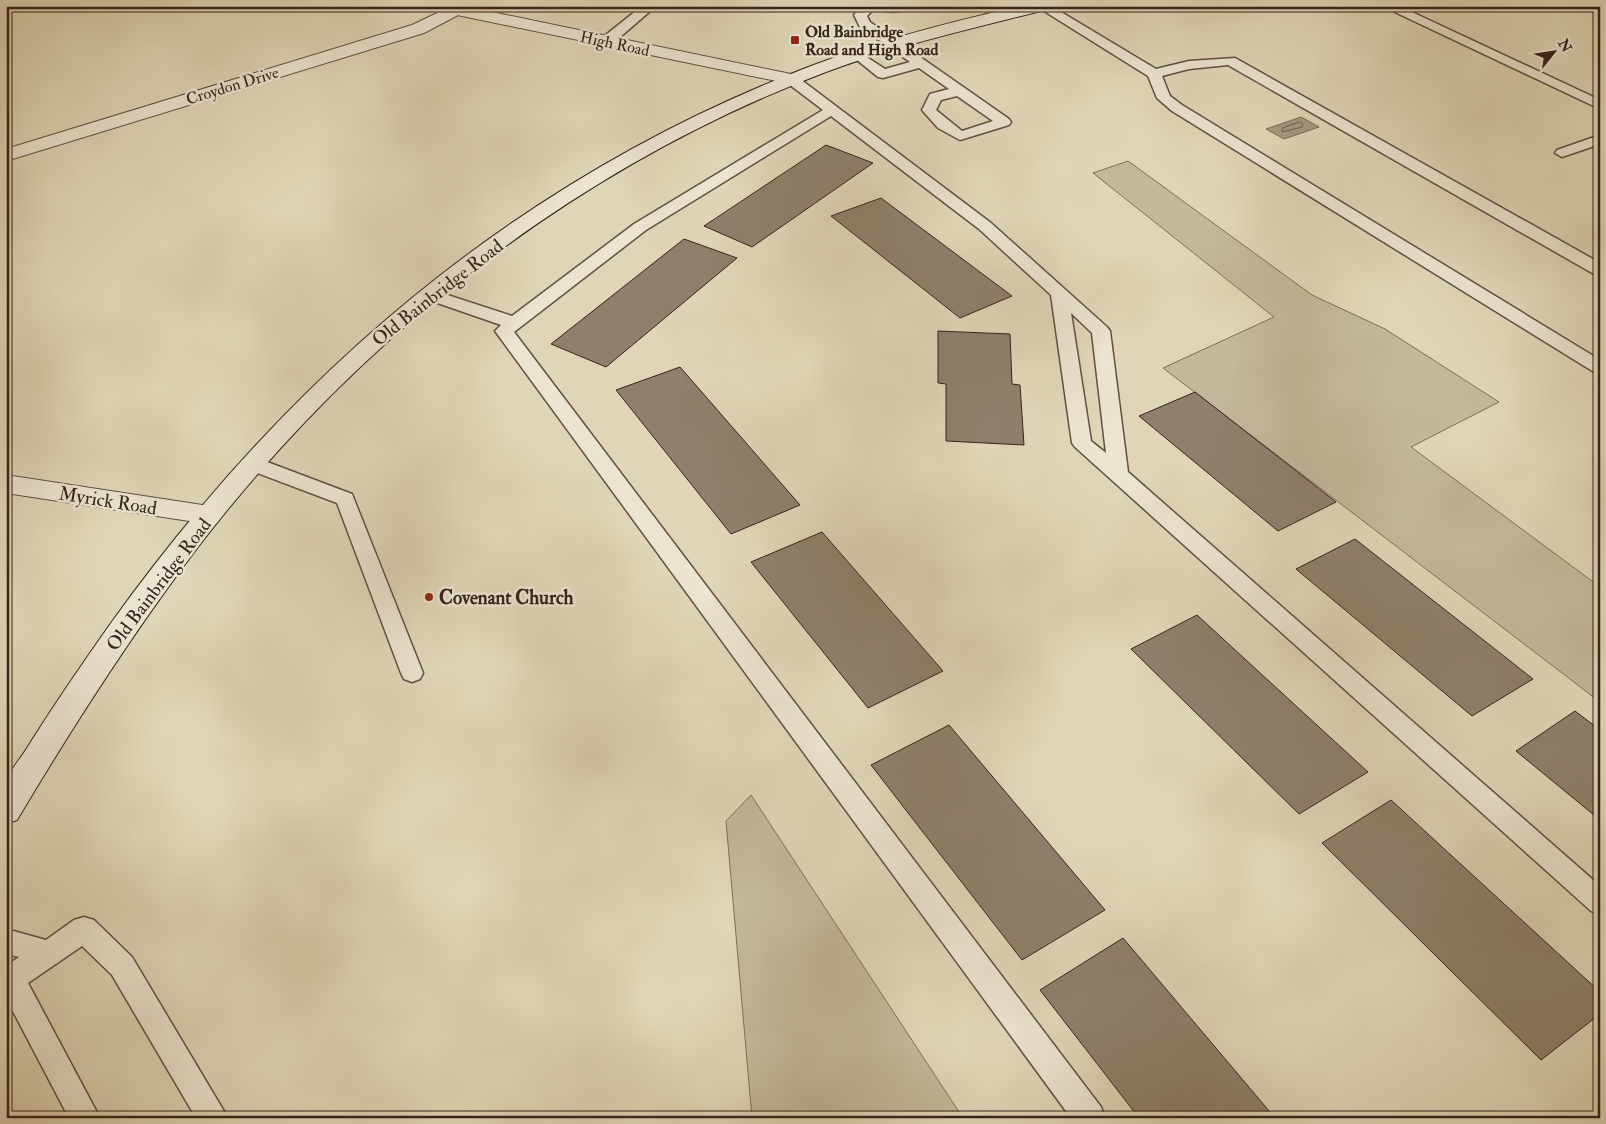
<svg xmlns="http://www.w3.org/2000/svg" width="1606" height="1124" viewBox="0 0 1606 1124" font-family="'IM FELL Double Pica',serif">
<rect width="100%" height="100%" fill="#e0d6b7"/>
<filter id="stains"><feTurbulence type="fractalNoise" baseFrequency=".004" numOctaves="4"/><feColorMatrix values="0 0 0 0 .2 0 0 0 0 .09 0 0 0 0 .02 0 0 0 .5 -.17"/></filter>
<radialGradient id="worn" r=".72"><stop offset=".6" stop-color="#630" stop-opacity="0"/><stop offset="1" stop-color="#630" stop-opacity=".3"/></radialGradient>
<g fill="#c3b89c" stroke="#7c6e5c">
<path d="M 1128,161 L 1312,295 L 1385,329 L 1499,402 L 1411,447 L 1600,587 L 1600,702 L 1163,368 L 1274,317 L 1093,173 Z"/>
<path d="M 751,795 L 963,1118 L 752,1118 L 726,821 Z"/>
</g>
<path fill="#a69982" stroke="#796a59" d="M 1301,117 L 1319,127 L 1284,139 L 1266,129 Z"/>
<g fill="none" stroke-linecap="round" stroke-linejoin="round">
<path stroke="#6e5e4e" stroke-width="1" d="M 1300,122 L 1303,124 L 1302,127 L 1282,132 L 1283,128 Z"/>
</g>
<g fill="#8e806c" stroke="#36231b">
<path d="M 826,145 L 873,163 L 752,247 L 704,226 Z"/>
<path d="M 881,198 L 1012,296 L 960,318 L 831,216 Z"/>
<path d="M 684,239 L 737,258 L 606,367 L 551,344 Z"/>
<path d="M 938,331 L 1010,334 L 1012,384 L 1020,385 L 1024,445 L 946,441 L 946,384 L 938,383 Z"/>
<path d="M 680,367 L 800,505 L 731,534 L 616,390 Z"/>
<path d="M 1195,392 L 1336,502 L 1278,531 L 1139,416 Z"/>
<path d="M 822,532 L 943,671 L 868,708 L 751,562 Z"/>
<path d="M 1355,539 L 1533,679 L 1472,716 L 1296,569 Z"/>
<path d="M 1197,615 L 1368,772 L 1299,814 L 1131,649 Z"/>
<path d="M 1575,711 L 1600,730 L 1600,820 L 1516,751 Z"/>
<path d="M 949,725 L 1105,910 L 1022,960 L 871,765 Z"/>
<path d="M 1391,800 L 1600,992 L 1600,1014 L 1541,1060 L 1322,843 Z"/>
<path d="M 1123,938 L 1275,1118 L 1139,1118 L 1040,990 Z"/>
</g>
<g fill="none" stroke-linecap="round" stroke-linejoin="round">
<defs>
<g id="service">
<path d="M 642,6 L 656,6 L 612,44 L 602,44 L 600,41 L 602,38 Z"/>
<path d="M 862,6 L 911,6 C 903,14 884,13 876,7 L 867,16 L 870,22 L 1009,119 L 1011,122 L 1009,125 L 960,140 L 938,128 L 922,110 L 930,94 L 949,89 L 919,68 L 883,78 L 878,77 L 852,56 L 859,52 L 885,69 L 910,62 L 860,27 L 854,15 ZM 957,96 L 993,121 L 962,131 L 936,110 L 941,100 Z"/>
<path d="M 1036,6 L 1051,6 L 1156,69 L 1189,61 L 1235,58 L 1600,263 L 1600,275 L 1594,274 L 1228,65 L 1189,69 L 1162,76 L 1170,96 L 1182,105 L 1600,360 L 1600,374 L 1594,372 L 1172,111 L 1157,98 L 1148,76 Z"/>
<path d="M 1382,6 L 1399,6 L 1600,100 L 1600,109 Z"/>
<path d="M 1582,6 L 1600,6 L 1600,15 Z"/>
<path d="M 791,75 L 796,76 L 991,223 L 1107,327 L 1110,331 L 1128,472 L 1600,886 L 1600,915 L 1591,911 L 1075,447 L 1072,443 L 1051,295 L 979,229 L 831,116 L 646,230 L 514,332 L 1101,1107 L 1105,1118 L 1071,1118 L 498,335 L 495,331 L 501,325 L 423,298 L 420,294 L 423,290 L 429,289 L 512,316 L 634,224 L 823,110 L 786,82 L 784,79 L 786,76 ZM 1071,313 L 1092,333 L 1106,453 L 1091,441 Z"/>
<path d="M 1600,135 L 1600,144 L 1562,157 L 1555,153 L 1557,150 Z"/>
<path d="M 254,457 L 352,494 L 423,673 L 420,679 L 412,682 L 404,679 L 401,673 L 337,503 L 247,469 L 244,464 L 247,459 Z"/>
<path d="M 84,917 L 94,920 L 132,957 L 228,1118 L 196,1118 L 112,975 L 82,946 L 28,983 L 100,1118 L 69,1118 L 6,998 L 6,966 L 19,957 L 6,954 L 6,929 L 46,940 L 74,920 Z"/>
</g>
<g id="minor">
<path d="M 461,6 L 464,10 L 462,13 L 424,33 L 6,161 L 6,149 L 412,25 L 450,7 Z"/>
<path d="M 6,475 L 209,506 L 218,508 L 222,515 L 218,522 L 209,524 L 6,493 Z"/>
</g>
<path id="tertiary" d="M 430,6 L 463,6 L 791,74 L 797,75 L 800,79 L 797,83 L 791,84 L 438,11 Z"/>
<path id="secondary" d="M 1021,6 L 1051,6 L 1049,9 C 974,28 898,45 826,72 C 576,167 360,336 198,547 C 132,634 73,726 17,820 L 6,824 C 6,811 3,795 6,783 C 9,771 21,758 27,748 C 54,705 82,664 111,623 C 291,372 520,177 811,66 C 879,40 950,22 1021,6 Z"/>
</defs>
<use href="#service" stroke="#605042" stroke-width="3"/>
<use href="#minor" stroke="#605042" stroke-width="2"/>
<use href="#tertiary" stroke="#605042" stroke-width="2"/>
<use href="#secondary" stroke="#36231b" stroke-width="2"/>
<use href="#service" fill="#ebe4d0" fill-rule="evenodd"/>
<use href="#minor" fill="#ebe4d0" fill-rule="evenodd"/>
<use href="#tertiary" fill="#ebe4d0" fill-rule="evenodd"/>
<use href="#secondary" fill="#ebe4d0" fill-rule="evenodd"/>
</g>
<g fill="#8f2418" stroke="#ebe4d0" stroke-width="2">
<rect x="790" y="35" width="10" height="10" rx="2.5"/>
<circle cx="429" cy="597" r="5"/>
</g>
<g text-anchor="middle" stroke-width="5" stroke-linejoin="round" paint-order="stroke">
<g font-size="16" font-weight="bold" fill="#36231b" stroke="#ebe4d0" text-anchor="start">
<text x="805" y="37">Old Bainbridge<tspan x="805" dy="18">Road and High Road</tspan></text>
</g>
<g font-size="16" fill="#36231b" stroke="#ebe4d0">
<text transform="translate(615 43) rotate(12)" y="6">High Road</text>
<text transform="translate(232 85) rotate(-17)" y="6">Croydon Drive</text>
</g>
<g font-size="19" fill="#36231b" stroke="#ebe4d0">
<text transform="translate(437 292) rotate(-38)" y="7">Old Bainbridge Road</text>
<text transform="translate(108 500) rotate(9)" y="7">Myrick Road</text>
<text transform="translate(158 584) rotate(-53)" y="7">Old Bainbridge Road</text>
</g>
<g font-size="19" font-weight="bold" fill="#36231b" stroke="#ebe4d0" text-anchor="start">
<text x="439" y="604">Covenant Church</text>
</g>
</g>
<rect width="1606" height="1124" fill="none" stroke="#e0d6b7" stroke-width="25"/>
<rect x="8" y="8" width="1591" height="1109" fill="none" stroke="#36231b" stroke-width="2.5"/>
<rect x="12" y="12" width="1581" height="1099" fill="none" stroke="#36231b"/>
<g transform="translate(1554 52) rotate(60)" stroke="#ebe4d0" stroke-width="4" paint-order="stroke">
<path d="M0-4L9 19L0 12L-9 19Z" fill="#36231b"/>
<text y="-8" font-size="14" font-weight="bold" text-anchor="middle" fill="#36231b">N</text>
</g>
<rect width="100%" height="100%" filter="url(#stains)"/>
<rect width="100%" height="100%" fill="url(#worn)"/>
</svg>
